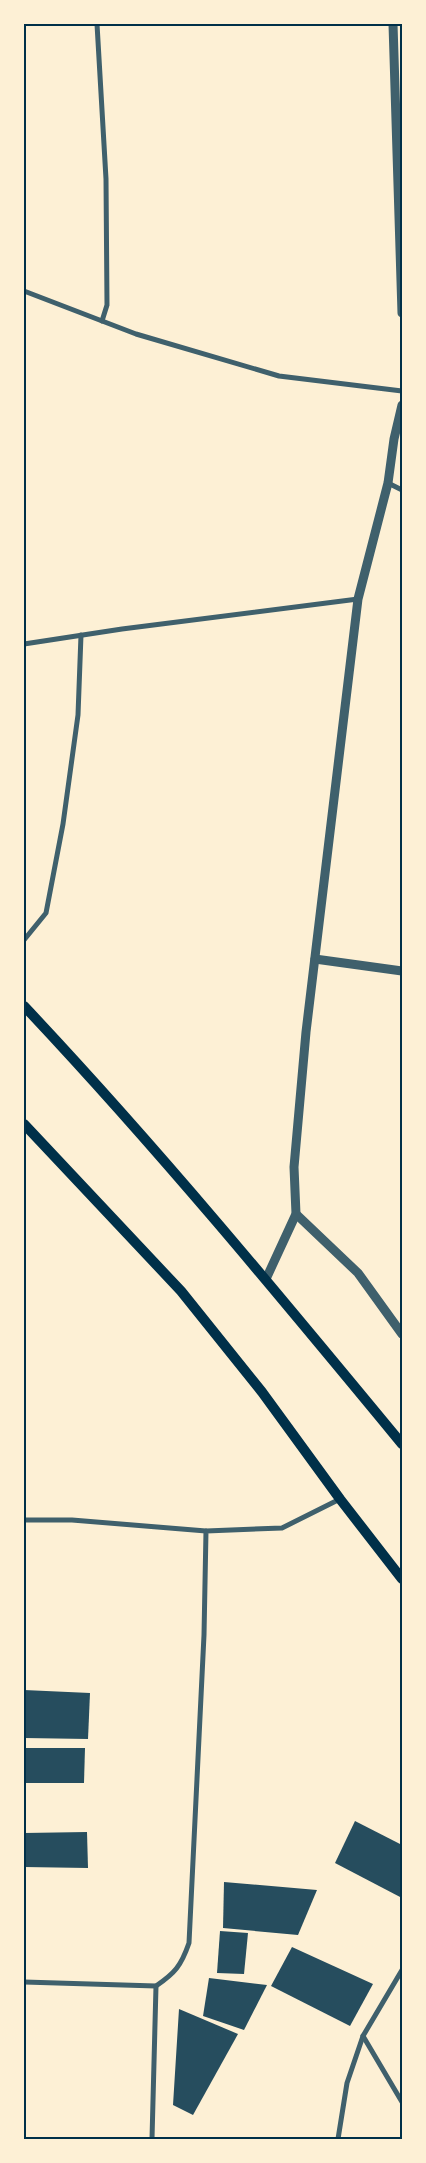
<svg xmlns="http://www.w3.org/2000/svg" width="426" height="2163" viewBox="0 0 426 2163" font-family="'Roboto Serif',serif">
<rect width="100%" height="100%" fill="#fdf0d5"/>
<g fill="#264d5e">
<path d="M 24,1690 L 90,1693 L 88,1739 L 24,1738 Z"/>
<path d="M 24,1748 L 85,1748 L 84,1783 L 24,1783 Z"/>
<path d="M 355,1821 L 402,1845 L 402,1898 L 335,1863 Z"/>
<path d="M 87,1832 L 88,1868 L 24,1867 L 24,1833 Z"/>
<path d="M 224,1882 L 317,1890 L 298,1935 L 223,1928 Z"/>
<path d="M 220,1931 L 248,1933 L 244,1974 L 217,1973 Z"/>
<path d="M 292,1947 L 373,1984 L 350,2026 L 271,1986 Z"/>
<path d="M 209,1978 L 267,1985 L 244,2030 L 203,2016 Z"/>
<path d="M 179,2009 L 238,2034 L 193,2115 L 173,2105 Z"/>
</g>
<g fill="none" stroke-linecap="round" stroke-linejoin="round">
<g stroke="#3f606c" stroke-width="5">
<path d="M 97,24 L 106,179 L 107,305 L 102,321"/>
<path d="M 24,291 L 136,334 L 279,376 L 402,391"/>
<path d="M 388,483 L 402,490"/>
<path d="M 24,644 L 122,629 L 358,599"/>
<path d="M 24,940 L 46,913 L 63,824 L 78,715 L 81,635"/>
<path d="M 24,1520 L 72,1520 L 206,1531"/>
<path d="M 24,1982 L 156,1986 C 175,1973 181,1966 189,1943 L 204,1635 L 206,1531 L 282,1528 L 340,1499"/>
<path d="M 363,2036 L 402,2102"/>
<path d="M 152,2139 L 156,1986"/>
<path d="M 338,2139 L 347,2083 L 363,2036 L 402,1970"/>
</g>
<g stroke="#3f606c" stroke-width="9">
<path d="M 393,24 L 402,313"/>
<path d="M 315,959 L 402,971"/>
<path d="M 296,1214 L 358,1273 L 402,1334"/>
<path d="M 266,1279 L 296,1214 L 294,1167 L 306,1032 L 358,599 L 388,483 L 394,439 L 402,405"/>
</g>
<g stroke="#003049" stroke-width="10">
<path d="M 24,1006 C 156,1146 279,1295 402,1444"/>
<path d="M 24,1124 L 181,1291 L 262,1392 L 340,1499 L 402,1579"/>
</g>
</g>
<rect width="426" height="2163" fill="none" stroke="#fdf0d5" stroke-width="50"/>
<rect x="25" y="25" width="376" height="2113" fill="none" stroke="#003049" stroke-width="2"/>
</svg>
